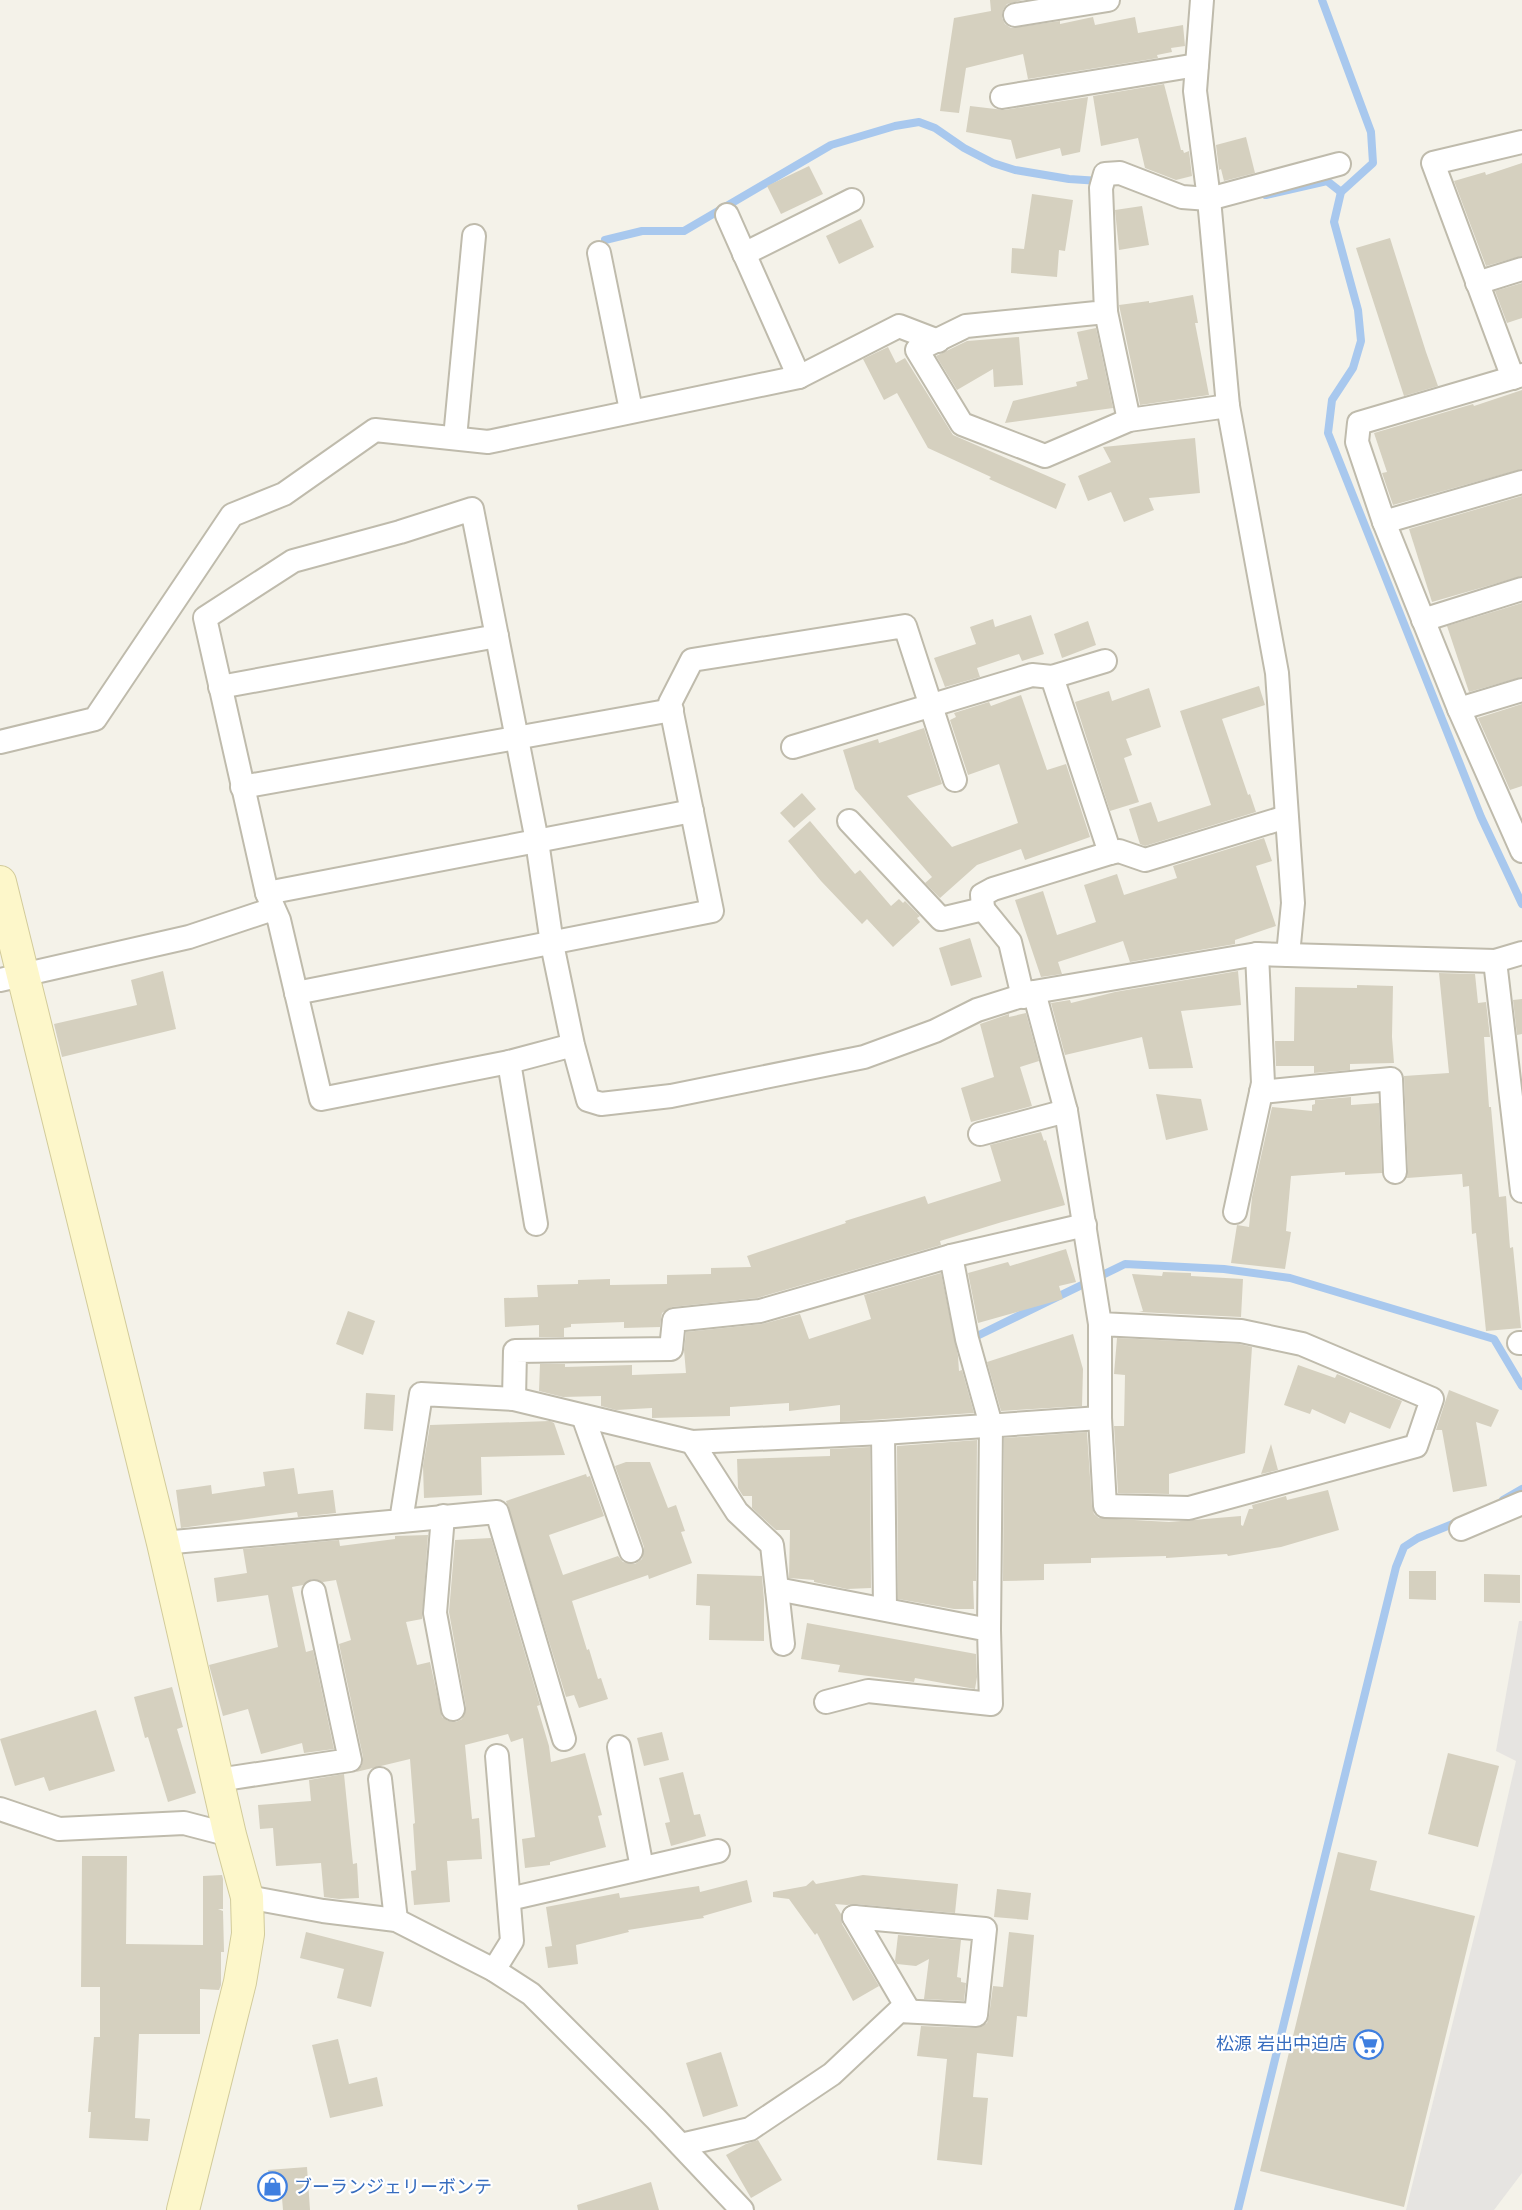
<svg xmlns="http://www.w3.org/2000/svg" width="1522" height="2210" viewBox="0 0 1522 2210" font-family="Inter,'Noto Sans JP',sans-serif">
<rect width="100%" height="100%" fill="#f4f2e9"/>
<path fill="#e6e4e1" d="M 1519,1621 L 1522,1621 L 1522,2173 L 1494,2210 L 1406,2210 L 1493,1861 L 1516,1761 L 1496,1751 Z"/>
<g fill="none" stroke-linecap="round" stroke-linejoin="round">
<g stroke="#a8c8ee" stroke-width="8">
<path d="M 1322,0 L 1371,132 L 1373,163 L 1341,192 L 1334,222 L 1358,310 L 1361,341 L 1353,368 L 1332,400 L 1328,433 L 1481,817 L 1522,904"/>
<path d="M 1266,195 L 1327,181 L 1341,192"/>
<path d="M 605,240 L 642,231 L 684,231 L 831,145 L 895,126 L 919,122 L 935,128 L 964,148 L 993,163 L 1015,170 L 1069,179 L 1100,181"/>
<path d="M 977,1336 L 1125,1264 L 1224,1269 L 1290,1278 L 1494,1339 L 1522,1386"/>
<path d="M 1503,1500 L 1522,1489"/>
<path d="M 1238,2210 L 1396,1567 L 1404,1547 L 1418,1538 L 1460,1521"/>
</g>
</g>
<g fill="#d5d0bf">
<path d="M 990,0 L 1023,0 L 1007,4 L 1003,10 L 1002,18 L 1005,24 L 1011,28 L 1060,21 L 1060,24 L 1093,17 L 1095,25 L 1135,17 L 1138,33 L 1183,25 L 1185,46 L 1171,48 L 1172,52 L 1157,55 L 1158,58 L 1028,79 L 1023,54 L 966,68 L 959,113 L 940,111 L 954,18 L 991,11 Z"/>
<path d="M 1164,84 L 1181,150 L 1183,150 L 1184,153 L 1189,151 L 1192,176 L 1176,180 L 1145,168 L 1138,138 L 1101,146 L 1093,96 Z"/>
<path d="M 1088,97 L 1080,152 L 1062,156 L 1060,148 L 1016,159 L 1011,140 L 966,132 L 970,106 L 1004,110 Z"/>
<path d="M 1246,137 L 1255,173 L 1224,181 L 1221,169 L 1219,170 L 1216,145 Z"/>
<path d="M 1522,163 L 1522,256 L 1486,266 L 1454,181 L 1485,172 L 1486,175 Z"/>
<path d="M 809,166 L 823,194 L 781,214 L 767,186 Z"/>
<path d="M 1032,194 L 1073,200 L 1065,251 L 1059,250 L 1057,277 L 1011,273 L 1012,248 L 1024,249 Z"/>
<path d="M 1142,206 L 1149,245 L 1119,250 L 1115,210 Z"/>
<path d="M 861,219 L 874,247 L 839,264 L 826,236 Z"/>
<path d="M 1390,238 L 1426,352 L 1438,386 L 1404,396 L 1356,248 Z"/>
<path d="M 1522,283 L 1522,318 L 1507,323 L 1495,291 Z"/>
<path d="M 1193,295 L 1198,323 L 1195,323 L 1209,395 L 1140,405 L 1119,305 L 1149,301 L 1149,303 Z"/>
<path d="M 1096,328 L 1113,408 L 1005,423 L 1013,401 L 1077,386 L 1076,382 L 1088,379 L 1077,332 Z"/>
<path d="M 1019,337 L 1023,385 L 994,387 L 993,369 L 957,390 L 936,356 L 967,341 Z"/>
<path d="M 888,347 L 896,363 L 905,358 L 953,435 L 1066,484 L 1056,509 L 989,479 L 991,477 L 928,448 L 897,393 L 884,400 L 863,359 Z"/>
<path d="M 1522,390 L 1522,469 L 1393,505 L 1382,473 L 1387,472 L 1374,433 L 1473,404 L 1474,406 Z"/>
<path d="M 1195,438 L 1200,493 L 1149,498 L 1154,510 L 1124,522 L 1111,492 L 1088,501 L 1078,476 L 1111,462 L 1103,447 Z"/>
<path d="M 1522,496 L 1522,576 L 1432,602 L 1409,529 Z"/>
<path d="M 1522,603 L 1522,677 L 1469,692 L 1447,626 Z"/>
<path d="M 1031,615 L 1044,654 L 1022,661 L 1019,654 L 977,668 L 980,677 L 945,687 L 934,658 L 976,644 L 970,627 L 993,619 L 995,627 Z"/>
<path d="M 1088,621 L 1096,645 L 1062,658 L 1054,634 Z"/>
<path d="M 1259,686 L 1265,705 L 1222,719 L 1248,795 L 1250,794 L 1256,812 L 1145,846 L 1140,844 L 1129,809 L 1151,802 L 1158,822 L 1211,805 L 1180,711 Z"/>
<path d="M 1149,688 L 1161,727 L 1126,739 L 1132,755 L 1124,758 L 1139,802 L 1110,811 L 1075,702 L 1109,691 L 1112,701 Z"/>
<path d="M 1021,695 L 1047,770 L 1066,764 L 1090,837 L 1025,860 L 1021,849 L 977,865 L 940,898 L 925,883 L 932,877 L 855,789 L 843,750 L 878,739 L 879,743 L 924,728 L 942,784 L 907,796 L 952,847 L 1018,823 L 999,764 L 968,775 L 950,720 L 956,717 L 954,713 L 989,702 L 991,706 Z"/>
<path d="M 1522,704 L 1522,786 L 1510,790 L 1478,718 Z"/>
<path d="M 802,793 L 816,809 L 794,828 L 780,813 Z"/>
<path d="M 810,821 L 855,874 L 860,870 L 891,906 L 899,899 L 903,903 L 905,901 L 920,916 L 917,918 L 920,922 L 893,947 L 867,919 L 862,924 L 821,881 L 788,841 Z"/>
<path d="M 1264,838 L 1272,861 L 1256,866 L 1276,926 L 1235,940 L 1235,944 L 1130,962 L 1123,941 L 1058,962 L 1062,974 L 1041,977 L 1015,900 L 1043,891 L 1057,935 L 1096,922 L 1084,885 L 1117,874 L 1124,895 L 1177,878 L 1173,866 Z"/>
<path d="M 970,938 L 982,977 L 951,986 L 939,948 Z"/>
<path d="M 163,971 L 176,1029 L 62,1057 L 54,1024 L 137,1005 L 131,980 Z"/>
<path d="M 1238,971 L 1241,1005 L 1181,1011 L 1193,1068 L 1149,1069 L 1142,1037 L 1065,1055 L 1051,1003 L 1070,1000 L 1071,1003 L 1115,992 Z"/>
<path d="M 1439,973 L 1475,974 L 1478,1003 L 1486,1002 L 1490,1037 L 1484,1037 L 1489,1107 L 1491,1107 L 1499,1197 L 1506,1196 L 1510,1248 L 1513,1247 L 1521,1328 L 1486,1331 L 1476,1233 L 1472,1234 L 1469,1186 L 1463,1187 L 1462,1174 L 1407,1178 L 1408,1171 L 1404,1076 L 1449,1073 Z"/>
<path d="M 1357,985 L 1393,986 L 1392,1037 L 1394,1063 L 1350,1064 L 1350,1070 L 1314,1073 L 1314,1066 L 1276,1066 L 1275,1041 L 1294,1041 L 1295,987 L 1357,988 Z"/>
<path d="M 1522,999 L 1522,1034 L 1517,1035 L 1513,1000 Z"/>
<path d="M 1026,1013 L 1039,1061 L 1020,1067 L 1032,1106 L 971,1122 L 961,1088 L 994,1077 L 980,1024 L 1009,1014 L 1009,1017 Z"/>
<path d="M 1156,1094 L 1201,1099 L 1208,1130 L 1166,1140 Z"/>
<path d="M 1351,1097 L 1351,1105 L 1379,1103 L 1382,1173 L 1345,1175 L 1345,1172 L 1291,1176 L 1286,1231 L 1291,1232 L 1285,1269 L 1231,1263 L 1237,1225 L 1249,1227 L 1252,1197 L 1272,1107 L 1312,1111 L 1312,1105 L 1315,1104 L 1315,1100 Z"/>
<path d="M 1041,1132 L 1044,1141 L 1046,1140 L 1065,1205 L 1002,1222 L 940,1241 L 941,1245 L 757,1298 L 672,1307 L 662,1313 L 660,1327 L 624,1328 L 624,1322 L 571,1324 L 571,1327 L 564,1328 L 564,1337 L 539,1337 L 539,1325 L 505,1327 L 504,1298 L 538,1297 L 537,1285 L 578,1284 L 578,1280 L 610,1279 L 610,1285 L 667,1284 L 667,1275 L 711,1274 L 711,1268 L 751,1267 L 747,1256 L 846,1223 L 845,1221 L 925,1196 L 928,1204 L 1001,1181 L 990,1145 Z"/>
<path d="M 1066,1249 L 1076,1282 L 1059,1286 L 1063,1299 L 978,1323 L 968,1273 L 1008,1262 L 1010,1266 Z"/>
<path d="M 1163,1272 L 1191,1273 L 1191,1276 L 1243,1279 L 1241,1317 L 1139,1312 L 1143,1311 L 1132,1274 L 1162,1276 Z"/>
<path d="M 941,1273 L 958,1356 L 959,1371 L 962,1370 L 974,1413 L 840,1422 L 840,1405 L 789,1411 L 789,1403 L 730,1407 L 730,1416 L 652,1418 L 652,1408 L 616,1410 L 601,1406 L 601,1396 L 563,1397 L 539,1391 L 540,1364 L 565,1364 L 565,1367 L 632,1365 L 632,1375 L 686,1373 L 684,1350 L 686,1332 L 762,1324 L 800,1314 L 809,1339 L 871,1319 L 864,1295 Z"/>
<path d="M 348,1311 L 375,1321 L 363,1355 L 336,1344 Z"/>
<path d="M 1073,1334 L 1083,1369 L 1082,1406 L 1001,1411 L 987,1362 Z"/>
<path d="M 1117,1338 L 1239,1344 L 1252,1347 L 1245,1453 L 1169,1474 L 1169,1494 L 1118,1493 L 1114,1426 L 1124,1426 L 1125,1375 L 1114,1374 Z"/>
<path d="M 1298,1365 L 1335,1378 L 1337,1374 L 1402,1401 L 1390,1429 L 1350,1412 L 1345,1424 L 1312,1409 L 1310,1414 L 1284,1405 Z"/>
<path d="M 1449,1390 L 1499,1410 L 1491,1427 L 1476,1422 L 1487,1486 L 1453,1492 L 1442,1430 L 1436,1430 Z"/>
<path d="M 366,1393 L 395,1395 L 393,1431 L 364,1429 Z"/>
<path d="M 550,1421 L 554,1423 L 565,1455 L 481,1457 L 482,1495 L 424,1498 L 423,1466 L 430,1425 Z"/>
<path d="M 1087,1432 L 1092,1507 L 1094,1514 L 1099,1518 L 1169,1522 L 1241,1516 L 1241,1525 L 1243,1526 L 1249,1509 L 1253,1509 L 1252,1505 L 1286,1496 L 1287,1500 L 1328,1490 L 1339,1530 L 1281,1547 L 1228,1556 L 1227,1554 L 1166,1558 L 1166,1556 L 1091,1558 L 1091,1563 L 1044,1564 L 1044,1580 L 1003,1581 L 1004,1438 Z"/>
<path d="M 977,1440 L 976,1581 L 973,1581 L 974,1609 L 954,1609 L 898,1599 L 897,1446 Z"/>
<path d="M 1271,1444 L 1278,1470 L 1261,1474 Z"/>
<path d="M 870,1447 L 871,1588 L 847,1589 L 814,1582 L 814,1580 L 789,1578 L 790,1530 L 776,1530 L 752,1508 L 752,1496 L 743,1496 L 738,1488 L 737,1459 L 830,1456 L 830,1449 Z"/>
<path d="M 626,1462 L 650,1462 L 668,1508 L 676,1505 L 685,1531 L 681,1532 L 692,1563 L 649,1579 L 648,1575 L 572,1601 L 587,1650 L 589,1649 L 598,1679 L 601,1678 L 608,1699 L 579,1708 L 574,1695 L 566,1697 L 506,1501 L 586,1474 L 587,1477 L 590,1476 L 604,1516 L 549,1535 L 563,1575 L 618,1556 L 623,1562 L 635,1564 L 642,1559 L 644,1547 L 615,1466 Z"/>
<path d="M 294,1468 L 298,1494 L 333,1490 L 336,1513 L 298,1517 L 297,1512 L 181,1528 L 176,1490 L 211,1485 L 212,1494 L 265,1486 L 263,1472 Z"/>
<path d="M 428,1535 L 422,1619 L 406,1622 L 417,1665 L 430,1662 L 442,1717 L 448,1721 L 456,1722 L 462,1719 L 466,1707 L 449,1612 L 455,1540 L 491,1538 L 540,1705 L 537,1706 L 549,1746 L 551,1762 L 585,1753 L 602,1815 L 598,1816 L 606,1847 L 550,1862 L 550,1865 L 525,1868 L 522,1839 L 535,1837 L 523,1738 L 511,1742 L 508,1734 L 465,1745 L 472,1819 L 479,1818 L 482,1859 L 447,1861 L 450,1902 L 414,1905 L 411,1871 L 416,1870 L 413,1824 L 415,1823 L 410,1759 L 356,1772 L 362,1765 L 363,1757 L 339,1644 L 351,1640 L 336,1580 L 323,1582 L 312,1579 L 303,1585 L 292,1587 L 306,1652 L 313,1650 L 334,1749 L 304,1753 L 302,1743 L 261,1754 L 248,1709 L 223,1716 L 209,1665 L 278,1647 L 268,1595 L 217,1602 L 214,1578 L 247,1573 L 243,1549 L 339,1540 L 340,1546 L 395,1539 L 395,1536 Z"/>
<path d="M 1409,1571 L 1436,1571 L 1436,1600 L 1409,1599 Z"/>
<path d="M 697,1574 L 762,1576 L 764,1600 L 764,1641 L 709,1640 L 710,1606 L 696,1605 Z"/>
<path d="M 1484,1574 L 1520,1575 L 1520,1603 L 1484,1602 Z"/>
<path d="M 807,1623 L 976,1654 L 977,1677 L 975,1689 L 915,1678 L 914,1682 L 838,1672 L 840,1665 L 801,1659 Z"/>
<path d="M 172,1687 L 183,1727 L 177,1729 L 196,1793 L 168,1802 L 148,1737 L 145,1738 L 134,1697 Z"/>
<path d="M 96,1710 L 115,1771 L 49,1791 L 44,1777 L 15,1786 L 0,1739 Z"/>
<path d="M 662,1732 L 669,1760 L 644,1766 L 637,1738 Z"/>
<path d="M 1448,1753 L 1499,1766 L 1478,1847 L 1428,1834 Z"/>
<path d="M 683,1772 L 694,1815 L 700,1814 L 706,1836 L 671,1846 L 665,1823 L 670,1822 L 659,1778 Z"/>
<path d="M 344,1774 L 353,1864 L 357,1863 L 359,1898 L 339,1899 L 324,1897 L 321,1863 L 276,1866 L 273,1828 L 260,1829 L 258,1805 L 311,1801 L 309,1780 Z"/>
<path d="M 1338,1852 L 1377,1861 L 1370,1890 L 1475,1916 L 1404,2207 L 1260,2171 Z"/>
<path d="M 82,1856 L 127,1856 L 126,1944 L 203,1945 L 203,1876 L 222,1875 L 223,1879 L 223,1909 L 218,1909 L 223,1911 L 224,1952 L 221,1952 L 221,1985 L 219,1990 L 200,1989 L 200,2034 L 139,2034 L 135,2118 L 150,2119 L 148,2141 L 89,2138 L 91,2112 L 88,2112 L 94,2037 L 100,2037 L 100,1987 L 81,1987 Z"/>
<path d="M 863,1875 L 958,1884 L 955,1913 L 855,1904 L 847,1905 L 835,1904 L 841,1914 L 842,1924 L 879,1986 L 853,2001 L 817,1933 L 815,1935 L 789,1899 L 773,1897 L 773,1892 L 806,1886 L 813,1880 L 816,1884 Z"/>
<path d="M 747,1880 L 752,1902 L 703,1916 L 704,1918 L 628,1930 L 629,1932 L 576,1945 L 578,1964 L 548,1968 L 545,1947 L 552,1946 L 546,1907 L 619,1893 L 620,1898 L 699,1886 L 700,1892 Z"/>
<path d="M 997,1889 L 1031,1893 L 1028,1920 L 994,1917 Z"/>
<path d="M 306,1932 L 384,1952 L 371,2007 L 337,1998 L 344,1969 L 300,1958 Z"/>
<path d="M 1009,1932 L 1034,1935 L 1027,2017 L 1017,2016 L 1013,2057 L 977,2053 L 973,2097 L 988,2098 L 982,2165 L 937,2160 L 947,2059 L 917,2056 L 921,2026 L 975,2028 L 987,2023 L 989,2016 L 993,1986 L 1003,1987 Z"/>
<path d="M 898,1935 L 961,1940 L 957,1977 L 961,1978 L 961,1982 L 966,1983 L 964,2001 L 924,1999 L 929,1959 L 916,1966 L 897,1964 L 895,1961 Z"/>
<path d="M 338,2039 L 349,2084 L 377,2077 L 383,2106 L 330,2118 L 312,2045 Z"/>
<path d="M 721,2052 L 738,2106 L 703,2117 L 686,2063 Z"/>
<path d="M 758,2140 L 782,2180 L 751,2198 L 726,2155 L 746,2144 Z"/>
<path d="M 307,2167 L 310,2210 L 283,2210 L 282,2198 L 270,2199 L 268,2170 Z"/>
<path d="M 651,2182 L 659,2210 L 578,2210 L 577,2205 Z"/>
</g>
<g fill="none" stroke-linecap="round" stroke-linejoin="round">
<defs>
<g id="street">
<path d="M 1202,0 L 1195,91 L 1209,199 L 1228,406 L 1277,673 L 1293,903 L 1288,955"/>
<path d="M 1015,15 L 1108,0"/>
<path d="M 1002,97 L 1197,65"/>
<path d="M 727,215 L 799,377"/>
<path d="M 599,253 L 631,410"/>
<path d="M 744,254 L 852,200"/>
<path d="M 1477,283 L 1522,269"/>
<path d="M 1106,312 L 1129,420"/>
<path d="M 1522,375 L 1359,423 L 1357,442 L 1384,522 L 1459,709 L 1522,851"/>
<path d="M 1513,378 L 1433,163 L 1522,142"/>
<path d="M 1228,406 L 1129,420 L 1045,456 L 962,424 L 917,350 L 966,326 L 1106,312 L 1101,188 L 1105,174 L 1120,173 L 1182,197 L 1209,199 L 1339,164"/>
<path d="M 455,438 L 474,236"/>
<path d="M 1384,522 L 1522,482"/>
<path d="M 1423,620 L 1522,589"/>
<path d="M 1052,677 L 1110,853"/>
<path d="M 220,687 L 497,636"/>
<path d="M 1459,709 L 1522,690"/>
<path d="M 0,742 L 95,719 L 232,515 L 284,494 L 375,430 L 488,442 L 799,377 L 899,326 L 938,341"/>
<path d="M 793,747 L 1032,675 L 1052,677 L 1105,661"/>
<path d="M 242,787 L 672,710"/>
<path d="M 849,821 L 941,919 L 983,909 L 1010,942 L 1023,997"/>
<path d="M 267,893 L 692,811"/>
<path d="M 983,909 L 982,895 L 993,889 L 1110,853 L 1119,851 L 1145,860 L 1286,817"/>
<path d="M 1495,961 L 1522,1191"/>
<path d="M 0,980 L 189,937 L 273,909"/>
<path d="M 1034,992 L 1066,1111 L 1100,1324 L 1100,1418 L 1105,1506 L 1189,1508 L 1416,1446 L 1432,1399 L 1302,1344 L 1241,1331 L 1100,1324"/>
<path d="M 296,993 L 712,911 L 670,703 L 692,660 L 905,626 L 955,780"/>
<path d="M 573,1045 L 509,1062 L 321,1099 L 279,920 L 267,893 L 205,618 L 293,561 L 400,532 L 472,509 L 537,841 L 552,944 L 573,1045 L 588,1100 L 601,1104 L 671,1096 L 864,1057 L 935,1031 L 977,1010 L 1034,992 L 1257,954 L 1495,961 L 1522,953"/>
<path d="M 509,1062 L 536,1224"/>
<path d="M 1261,1092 L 1391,1079 L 1395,1172"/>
<path d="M 980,1134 L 1066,1111"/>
<path d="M 1235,1212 L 1263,1083 L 1257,954"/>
<path d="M 951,1256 L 967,1339 L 991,1425 L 989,1630"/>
<path d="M 1519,1343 L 1522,1343"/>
<path d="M 514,1399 L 515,1351 L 671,1349 L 674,1320 L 760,1311 L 951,1256 L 1085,1225"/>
<path d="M 583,1416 L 631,1551"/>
<path d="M 883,1433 L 885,1609"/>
<path d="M 692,1442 L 737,1512 L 772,1545 L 783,1644"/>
<path d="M 443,1516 L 435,1613 L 453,1709"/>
<path d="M 401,1521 L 497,1512 L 564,1739"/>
<path d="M 1461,1529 L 1522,1503"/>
<path d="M 163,1543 L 401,1521 L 421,1394 L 514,1399 L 692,1442 L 883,1433 L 1100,1418"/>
<path d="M 777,1589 L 989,1630 L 991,1704 L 868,1691 L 826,1702"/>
<path d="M 619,1747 L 642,1868"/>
<path d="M 380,1779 L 396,1920"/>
<path d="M 218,1780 L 350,1760 L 314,1592"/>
<path d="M 0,1809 L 59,1829 L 184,1823 L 230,1835"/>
<path d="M 247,1897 L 323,1911 L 396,1920 L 494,1970 L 531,1994 L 656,2119 L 742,2210"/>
<path d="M 509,1899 L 718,1851"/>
<path d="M 854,1917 L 909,2011"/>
<path d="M 494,1970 L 512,1941 L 497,1756"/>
<path d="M 681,2145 L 750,2129 L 832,2074 L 899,2011 L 976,2015 L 985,1929 L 854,1917"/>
</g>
<path id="secondary" d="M 0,882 L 163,1543 L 230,1835 L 247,1897 L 248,1934 L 240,1982 L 183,2210"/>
</defs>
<use href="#street" stroke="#bfbbac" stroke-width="26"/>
<use href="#secondary" stroke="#d2cb9a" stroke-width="34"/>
<use href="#street" stroke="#fff" stroke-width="22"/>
<use href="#secondary" stroke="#fdf7ca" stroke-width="32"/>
</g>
<defs>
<symbol id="supermarket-ring" viewBox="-11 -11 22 22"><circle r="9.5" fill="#fff" stroke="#3f7fe0" stroke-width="1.5"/><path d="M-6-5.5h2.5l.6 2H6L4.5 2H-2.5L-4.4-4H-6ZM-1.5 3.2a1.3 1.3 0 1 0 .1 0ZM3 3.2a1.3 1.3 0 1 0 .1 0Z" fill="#3f7fe0"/></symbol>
<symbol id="shop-ring" viewBox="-11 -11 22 22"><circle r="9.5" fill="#fff" stroke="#3f7fe0" stroke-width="1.5"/><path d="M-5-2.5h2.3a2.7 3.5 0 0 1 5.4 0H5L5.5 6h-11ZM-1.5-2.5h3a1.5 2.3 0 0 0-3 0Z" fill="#3f7fe0"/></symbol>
</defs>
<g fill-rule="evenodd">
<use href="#supermarket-ring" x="1352" y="2028" width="33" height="33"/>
<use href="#shop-ring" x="256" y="2170" width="33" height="33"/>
</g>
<g text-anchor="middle" stroke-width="4.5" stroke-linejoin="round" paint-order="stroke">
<g font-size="18" fill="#366cbe" stroke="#fff" text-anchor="end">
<text x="1347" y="2050">松源 岩出中迫店</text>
<text x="294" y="2193" text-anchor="start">ブーランジェリーボンテ</text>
</g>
</g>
</svg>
